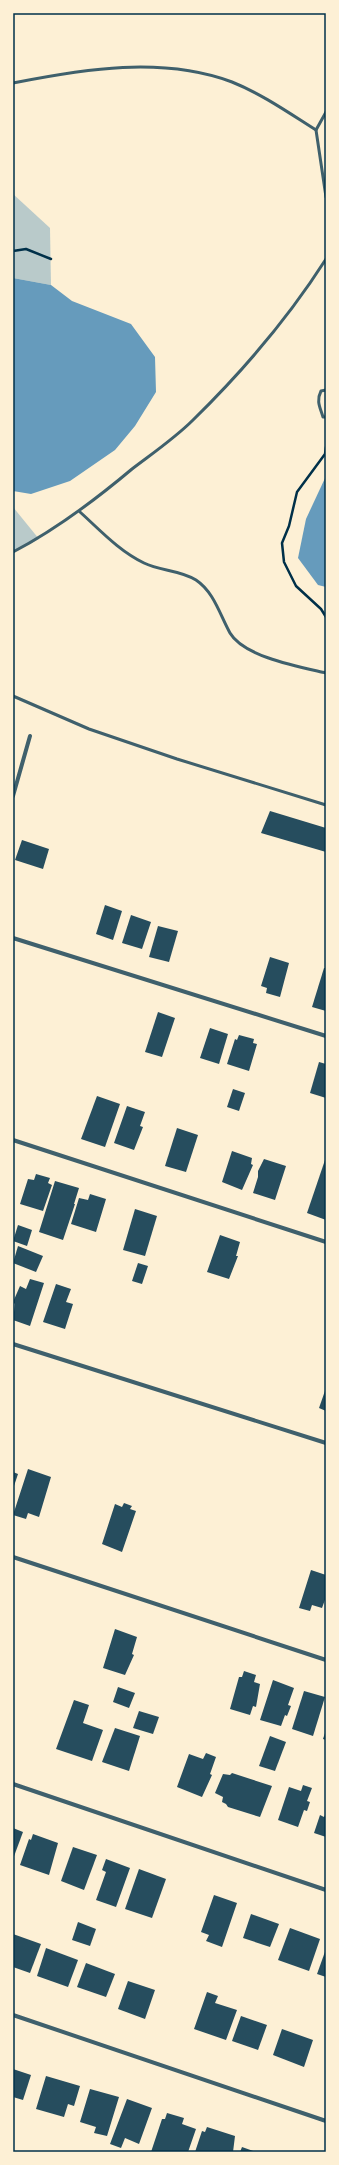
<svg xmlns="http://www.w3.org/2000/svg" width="339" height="2165" viewBox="0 0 339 2165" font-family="'Crimson Pro',serif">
<rect width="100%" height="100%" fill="#fdf0d5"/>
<g fill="#b9caca">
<path d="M 13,194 L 50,228 L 51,285 L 13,278 Z"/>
<path d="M 13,507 L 39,539 L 13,552 Z"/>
</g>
<g fill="#669bbc">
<path d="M 13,278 L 51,285 L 72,301 L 131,324 L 155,357 L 156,392 L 135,426 L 115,450 L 70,481 L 31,494 L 13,491 Z"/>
<path d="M 326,476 L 326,587 L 318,585 L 298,558 L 306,519 Z"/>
</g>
<g fill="#264d5e">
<path d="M 270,811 L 326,828 L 326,852 L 261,833 Z"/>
<path d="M 22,840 L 49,849 L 43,869 L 15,860 Z"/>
<path d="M 105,905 L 122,911 L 113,940 L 96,934 Z"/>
<path d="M 131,915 L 151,922 L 142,949 L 122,943 Z"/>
<path d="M 158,926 L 178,931 L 169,962 L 149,957 Z"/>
<path d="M 270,957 L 289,963 L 280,997 L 266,993 L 267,988 L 261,986 Z"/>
<path d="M 324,968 L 326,968 L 326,1011 L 312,1007 Z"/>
<path d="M 158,1012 L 175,1018 L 162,1057 L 145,1052 Z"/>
<path d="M 210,1028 L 228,1034 L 219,1064 L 200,1058 Z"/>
<path d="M 239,1035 L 254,1039 L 253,1043 L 257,1044 L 249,1071 L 227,1064 L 235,1039 L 237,1040 Z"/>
<path d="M 319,1062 L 326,1064 L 326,1098 L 310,1093 Z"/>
<path d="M 233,1089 L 245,1093 L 239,1111 L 227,1107 Z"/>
<path d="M 97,1096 L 120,1104 L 105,1147 L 81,1139 Z"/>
<path d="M 127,1106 L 145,1112 L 140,1126 L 143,1127 L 134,1150 L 114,1143 Z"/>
<path d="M 177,1128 L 198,1135 L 186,1172 L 165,1166 Z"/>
<path d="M 232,1151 L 252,1158 L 251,1164 L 253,1165 L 242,1190 L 222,1182 Z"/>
<path d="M 264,1159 L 286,1166 L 275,1200 L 253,1193 L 258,1177 L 258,1171 Z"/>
<path d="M 325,1160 L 326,1161 L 326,1220 L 307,1213 Z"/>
<path d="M 36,1174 L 50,1178 L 48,1183 L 52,1185 L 43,1211 L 20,1204 L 28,1179 L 34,1180 Z"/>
<path d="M 55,1181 L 79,1188 L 74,1204 L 75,1204 L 63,1240 L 39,1232 Z"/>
<path d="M 90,1194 L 106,1199 L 96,1232 L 71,1224 L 79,1198 L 88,1200 Z"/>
<path d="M 135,1209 L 157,1216 L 145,1256 L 123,1250 Z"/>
<path d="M 18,1225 L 32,1230 L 27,1246 L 13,1241 Z"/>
<path d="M 220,1235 L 240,1242 L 236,1256 L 238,1256 L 229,1279 L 207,1272 Z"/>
<path d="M 18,1246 L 43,1256 L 36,1272 L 13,1263 Z"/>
<path d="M 138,1263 L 148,1266 L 142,1284 L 132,1281 Z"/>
<path d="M 30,1279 L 44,1283 L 30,1326 L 13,1320 L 15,1304 L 13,1302 L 20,1286 L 26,1289 Z"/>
<path d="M 56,1284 L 71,1289 L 66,1302 L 73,1304 L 65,1329 L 43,1322 Z"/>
<path d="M 326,1388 L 326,1411 L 319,1408 Z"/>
<path d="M 28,1469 L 51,1477 L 39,1517 L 28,1513 L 26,1519 L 13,1515 Z"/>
<path d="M 13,1472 L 18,1474 L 13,1489 Z"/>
<path d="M 124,1503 L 132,1506 L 130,1509 L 136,1511 L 122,1552 L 102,1544 L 115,1504 L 122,1507 Z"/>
<path d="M 311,1570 L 326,1575 L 326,1597 L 322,1608 L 312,1605 L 310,1611 L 299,1608 Z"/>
<path d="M 115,1629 L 137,1637 L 132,1654 L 134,1655 L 125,1675 L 103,1668 Z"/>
<path d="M 244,1671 L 256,1675 L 254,1682 L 260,1684 L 256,1707 L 253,1706 L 250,1715 L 230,1709 L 239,1677 L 242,1677 Z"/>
<path d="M 273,1680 L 294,1688 L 288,1705 L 291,1706 L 287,1716 L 285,1715 L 281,1726 L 260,1720 Z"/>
<path d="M 118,1687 L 135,1693 L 129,1708 L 113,1702 Z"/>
<path d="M 304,1691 L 325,1697 L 313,1736 L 292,1729 Z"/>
<path d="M 74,1700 L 89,1705 L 83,1723 L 103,1730 L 92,1761 L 56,1749 Z"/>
<path d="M 139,1711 L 159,1717 L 153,1734 L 133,1728 Z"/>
<path d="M 115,1728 L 140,1736 L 129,1771 L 102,1762 Z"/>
<path d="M 326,1730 L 326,1740 L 323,1739 Z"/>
<path d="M 270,1736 L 286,1742 L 275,1771 L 259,1766 Z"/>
<path d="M 206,1753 L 216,1757 L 210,1774 L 212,1775 L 202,1797 L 177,1787 L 189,1754 L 203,1759 Z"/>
<path d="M 232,1773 L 272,1786 L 260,1817 L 228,1807 L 226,1804 L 222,1802 L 223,1797 L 215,1793 L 223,1774 L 230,1775 Z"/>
<path d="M 303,1785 L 312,1788 L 307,1801 L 310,1802 L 307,1811 L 304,1810 L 298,1827 L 278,1820 L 289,1787 L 301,1791 Z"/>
<path d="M 326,1813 L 326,1837 L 314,1833 L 320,1815 L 324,1817 Z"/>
<path d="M 13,1828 L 23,1832 L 13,1859 Z"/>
<path d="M 33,1834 L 58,1843 L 49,1875 L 20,1865 L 29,1839 L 31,1840 Z"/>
<path d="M 73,1847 L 97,1855 L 84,1890 L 61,1881 Z"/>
<path d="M 106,1859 L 130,1868 L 116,1907 L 96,1900 L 106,1872 L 102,1870 Z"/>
<path d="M 139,1869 L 166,1879 L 152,1918 L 125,1909 Z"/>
<path d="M 214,1895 L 237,1903 L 222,1947 L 206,1941 L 209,1935 L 201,1932 Z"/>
<path d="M 251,1914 L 279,1924 L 270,1947 L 243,1938 Z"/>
<path d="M 78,1922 L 96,1929 L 90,1946 L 72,1940 Z"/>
<path d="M 290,1928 L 320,1939 L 309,1971 L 278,1960 Z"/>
<path d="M 13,1934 L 41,1944 L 30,1973 L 13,1967 Z"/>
<path d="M 46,1948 L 78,1960 L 68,1987 L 37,1976 Z"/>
<path d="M 326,1949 L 326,1977 L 317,1974 Z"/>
<path d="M 86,1963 L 115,1974 L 106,1997 L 77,1987 Z"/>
<path d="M 128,1981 L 155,1990 L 145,2019 L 118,2009 Z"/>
<path d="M 207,1992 L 218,1996 L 215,2003 L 237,2010 L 226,2040 L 194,2029 Z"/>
<path d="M 241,2016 L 267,2025 L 258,2050 L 232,2041 Z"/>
<path d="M 282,2029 L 313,2040 L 304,2067 L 273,2055 Z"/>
<path d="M 13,2069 L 31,2075 L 23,2100 L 13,2097 Z"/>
<path d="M 46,2076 L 80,2086 L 74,2106 L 68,2104 L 64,2117 L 36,2109 Z"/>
<path d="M 90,2089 L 119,2097 L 107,2136 L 94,2133 L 96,2127 L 80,2122 Z"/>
<path d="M 127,2099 L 152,2108 L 139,2144 L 125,2138 L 121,2148 L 110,2144 Z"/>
<path d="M 167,2113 L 184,2118 L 182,2124 L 196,2129 L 188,2152 L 151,2152 L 162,2119 L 165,2119 Z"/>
<path d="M 207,2127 L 235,2136 L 233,2152 L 195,2152 L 202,2131 L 205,2132 Z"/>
<path d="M 242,2147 L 256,2152 L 240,2152 Z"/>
</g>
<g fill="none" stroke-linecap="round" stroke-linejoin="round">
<g stroke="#003049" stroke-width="2.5">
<path d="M 13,251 L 26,249 L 51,259"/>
<path d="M 326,447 L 325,454 L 297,492 L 289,526 L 282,543 L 284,562 L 296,586 L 321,609 L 326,617"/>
</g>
<g stroke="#3f606c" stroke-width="3">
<path d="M 13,83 C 84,69 162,56 232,82 C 262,94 289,113 316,130"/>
<path d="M 326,112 L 316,130 L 326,197"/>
<path d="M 326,390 L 321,391 C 316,401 320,407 323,417 L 326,417"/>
<path d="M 80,512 C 100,530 119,551 144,563 C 160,571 181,570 196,580 C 214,592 220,615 230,633 C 244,657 300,667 326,673"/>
<path d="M 13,552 C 57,529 94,501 132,469 C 153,453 175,438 193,420 C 243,371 289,317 326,259"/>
<path d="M 13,696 L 89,729 L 177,759 L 326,805"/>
</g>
<g stroke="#3f606c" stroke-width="4">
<path d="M 13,796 L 30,736"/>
<path d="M 13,938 L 326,1036"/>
<path d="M 13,1140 L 326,1242"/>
<path d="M 13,1344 L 326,1443"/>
<path d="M 13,1557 L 326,1660"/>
<path d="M 13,1784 L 326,1890"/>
<path d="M 13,2015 L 326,2121"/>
</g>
</g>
<rect width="339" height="2165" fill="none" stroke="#fdf0d5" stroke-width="28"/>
<rect x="14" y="14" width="311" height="2137" fill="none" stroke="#003049" stroke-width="1.5"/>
</svg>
